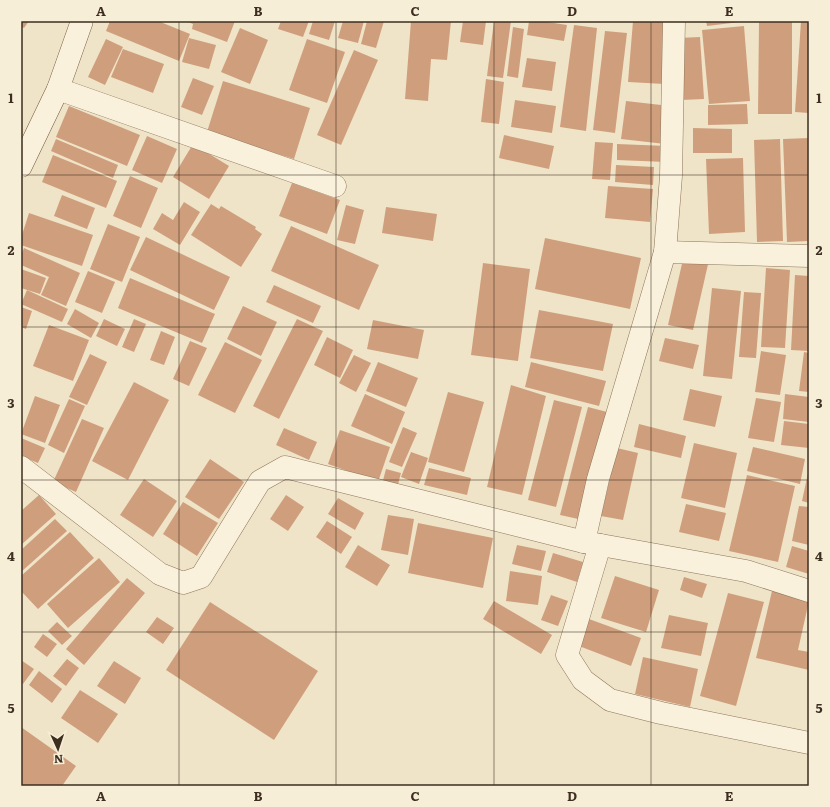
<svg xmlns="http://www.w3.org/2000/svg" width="830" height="807" viewBox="0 0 830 807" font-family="Literata,serif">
<rect width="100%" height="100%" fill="#f0e4c8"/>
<g fill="#cf9f7d">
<path d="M 21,21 L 29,21 L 24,28 L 21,26 Z"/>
<path d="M 110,21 L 158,21 L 190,34 L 179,61 L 106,31 Z"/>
<path d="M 186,21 L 235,21 L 227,42 L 192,29 L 193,24 Z"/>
<path d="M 281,21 L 309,21 L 303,37 L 278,29 Z"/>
<path d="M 313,21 L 335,21 L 329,40 L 309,34 Z"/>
<path d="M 343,21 L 364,21 L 358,43 L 338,38 Z"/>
<path d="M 367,21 L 384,21 L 376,48 L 361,44 Z"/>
<path d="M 411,21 L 451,21 L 447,60 L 431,59 L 428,101 L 405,99 Z"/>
<path d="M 463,21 L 486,21 L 483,45 L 460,42 Z"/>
<path d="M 494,21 L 511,21 L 503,78 L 487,76 Z"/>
<path d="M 529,21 L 541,21 L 567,25 L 564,41 L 527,35 Z"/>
<path d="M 633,21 L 669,21 L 664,84 L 628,82 Z"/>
<path d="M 706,21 L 740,21 L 740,22 L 707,26 Z"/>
<path d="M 801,21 L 809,21 L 809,113 L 795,112 Z"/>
<path d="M 759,22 L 792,22 L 792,114 L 758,114 Z"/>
<path d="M 574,25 L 597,28 L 586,131 L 560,127 Z"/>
<path d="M 744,26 L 750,101 L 709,104 L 702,30 Z"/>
<path d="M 513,27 L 524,29 L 518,78 L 507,76 Z"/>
<path d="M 240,28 L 268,40 L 250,84 L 221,72 Z"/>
<path d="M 605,31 L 627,33 L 615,133 L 593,130 Z"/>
<path d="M 700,37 L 704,99 L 682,100 L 678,38 Z"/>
<path d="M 189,38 L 216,45 L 209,69 L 182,62 Z"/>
<path d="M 106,39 L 123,47 L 105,85 L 88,77 Z"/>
<path d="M 307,39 L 345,52 L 327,103 L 289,90 Z"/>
<path d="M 123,49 L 164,64 L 153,93 L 111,77 Z"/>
<path d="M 354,50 L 378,60 L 341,145 L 317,135 Z"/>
<path d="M 527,58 L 556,62 L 552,91 L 522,87 Z"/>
<path d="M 193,78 L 214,86 L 202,115 L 181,107 Z"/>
<path d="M 486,79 L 504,82 L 499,124 L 481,122 Z"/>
<path d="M 223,81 L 310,108 L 294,159 L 207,132 Z"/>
<path d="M 515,100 L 556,106 L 552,133 L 511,127 Z"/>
<path d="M 626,101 L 670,106 L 665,144 L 621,139 Z"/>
<path d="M 747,104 L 748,124 L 708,125 L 708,105 Z"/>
<path d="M 69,106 L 140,135 L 127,166 L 56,137 Z"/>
<path d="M 693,128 L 732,129 L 732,153 L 693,153 Z"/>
<path d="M 504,135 L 554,146 L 549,169 L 499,158 Z"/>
<path d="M 147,136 L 177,149 L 162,183 L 132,170 Z"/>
<path d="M 809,138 L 809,241 L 787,242 L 783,139 Z"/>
<path d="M 56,139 L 118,165 L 113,178 L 51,151 Z"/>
<path d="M 780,139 L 783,241 L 757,242 L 754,140 Z"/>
<path d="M 595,142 L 613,143 L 610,180 L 592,179 Z"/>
<path d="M 193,144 L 229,166 L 209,199 L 173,177 Z"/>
<path d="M 617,144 L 667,146 L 666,162 L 617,160 Z"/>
<path d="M 53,155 L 117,181 L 106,208 L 42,182 Z"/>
<path d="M 743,158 L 745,232 L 709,234 L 706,159 Z"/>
<path d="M 616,165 L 654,167 L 653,185 L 615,182 Z"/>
<path d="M 130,176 L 158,188 L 141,228 L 113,216 Z"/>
<path d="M 292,183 L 340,200 L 327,234 L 279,216 Z"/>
<path d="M 608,186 L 653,189 L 650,222 L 605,218 Z"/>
<path d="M 62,195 L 95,208 L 87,229 L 54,216 Z"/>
<path d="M 184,202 L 200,212 L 180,245 L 153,229 L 162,213 L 173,220 Z"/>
<path d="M 211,204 L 219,209 L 221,206 L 256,227 L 255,229 L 262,234 L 241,267 L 191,235 Z"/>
<path d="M 346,205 L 364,210 L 355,244 L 337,240 Z"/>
<path d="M 386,207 L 437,214 L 433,241 L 382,233 Z"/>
<path d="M 29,213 L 93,235 L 82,266 L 21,245 L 21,238 Z"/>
<path d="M 108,224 L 140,237 L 122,282 L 90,269 Z"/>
<path d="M 291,226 L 379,265 L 359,310 L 271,271 Z"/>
<path d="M 146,237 L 230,277 L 214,310 L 130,270 Z"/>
<path d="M 545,238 L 641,258 L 630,309 L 535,289 Z"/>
<path d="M 24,248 L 80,273 L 66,306 L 41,295 L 49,277 L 21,265 L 21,255 Z"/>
<path d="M 684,255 L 709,260 L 693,330 L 668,325 Z"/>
<path d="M 483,263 L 530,269 L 518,361 L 471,355 Z"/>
<path d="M 766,268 L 790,270 L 785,348 L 761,347 Z"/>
<path d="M 21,269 L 46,278 L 40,294 L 21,288 Z"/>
<path d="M 88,271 L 115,282 L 102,313 L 75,302 Z"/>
<path d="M 795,275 L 809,276 L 809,351 L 791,350 Z"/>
<path d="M 130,278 L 215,314 L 202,343 L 118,308 Z"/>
<path d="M 274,285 L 321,306 L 313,323 L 266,302 Z"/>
<path d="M 712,288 L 741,291 L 732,379 L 703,376 Z"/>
<path d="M 27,290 L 68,309 L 62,322 L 21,304 Z"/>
<path d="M 744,292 L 761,293 L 756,358 L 739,357 Z"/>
<path d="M 243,306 L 277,322 L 261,356 L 227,339 Z"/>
<path d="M 21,307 L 32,311 L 26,329 L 21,327 Z"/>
<path d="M 75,309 L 99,323 L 91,338 L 67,324 Z"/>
<path d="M 539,310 L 613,324 L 603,371 L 530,358 Z"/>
<path d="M 104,319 L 125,329 L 117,346 L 96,336 Z"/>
<path d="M 134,319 L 146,324 L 134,352 L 122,347 Z"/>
<path d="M 297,319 L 323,331 L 279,419 L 253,406 Z"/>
<path d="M 373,320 L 424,330 L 418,359 L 367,349 Z"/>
<path d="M 49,325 L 89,340 L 73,381 L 33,366 Z"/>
<path d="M 161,331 L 175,337 L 164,365 L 150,360 Z"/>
<path d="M 327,337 L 353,350 L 340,378 L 314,365 Z"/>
<path d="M 665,338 L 699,345 L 693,369 L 659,361 Z"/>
<path d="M 190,341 L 207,348 L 189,386 L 173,379 Z"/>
<path d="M 225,342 L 262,360 L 235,413 L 198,395 Z"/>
<path d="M 761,351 L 786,355 L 780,395 L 755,392 Z"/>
<path d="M 804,352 L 809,353 L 809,392 L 799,391 Z"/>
<path d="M 90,354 L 107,362 L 87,405 L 69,397 Z"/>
<path d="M 354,355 L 371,363 L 356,392 L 339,383 Z"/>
<path d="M 378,362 L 418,378 L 406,407 L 366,391 Z"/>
<path d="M 531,362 L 606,381 L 599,406 L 525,387 Z"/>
<path d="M 134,382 L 169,400 L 128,480 L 92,461 Z"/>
<path d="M 511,385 L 546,396 L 522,495 L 487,487 Z"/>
<path d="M 690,389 L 722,396 L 715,427 L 683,420 Z"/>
<path d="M 448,392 L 484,402 L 464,472 L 428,462 Z"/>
<path d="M 365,394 L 405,412 L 392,444 L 351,426 Z"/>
<path d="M 785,394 L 809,397 L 809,422 L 783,419 Z"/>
<path d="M 35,396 L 60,405 L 45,443 L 21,434 Z"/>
<path d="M 756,398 L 781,402 L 774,442 L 748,438 Z"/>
<path d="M 69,399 L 85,406 L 64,453 L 48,445 Z"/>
<path d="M 554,400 L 582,407 L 556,507 L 528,500 Z"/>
<path d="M 588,407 L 611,413 L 583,520 L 560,515 Z"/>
<path d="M 82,419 L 104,428 L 76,492 L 53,482 Z"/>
<path d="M 784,421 L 809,424 L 809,448 L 781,445 Z"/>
<path d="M 639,424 L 686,436 L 681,458 L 634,447 Z"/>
<path d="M 403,427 L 417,433 L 402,467 L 389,462 Z"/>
<path d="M 284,428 L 317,442 L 309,460 L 276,445 Z"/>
<path d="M 340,430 L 390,447 L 378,482 L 328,464 Z"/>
<path d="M 21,438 L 45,448 L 38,463 L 21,456 Z"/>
<path d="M 694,443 L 737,453 L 725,508 L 681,498 Z"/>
<path d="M 753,447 L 805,459 L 800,484 L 747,471 Z"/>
<path d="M 617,448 L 638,453 L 623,520 L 601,516 Z"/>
<path d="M 411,452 L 428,458 L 419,484 L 401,477 Z"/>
<path d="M 210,459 L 244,482 L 219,519 L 185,497 Z"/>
<path d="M 429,468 L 471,478 L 467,495 L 424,485 Z"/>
<path d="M 386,469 L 401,473 L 397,488 L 382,484 Z"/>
<path d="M 808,473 L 809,474 L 809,503 L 802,501 Z"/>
<path d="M 747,475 L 795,486 L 778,562 L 729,551 Z"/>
<path d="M 144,479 L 177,501 L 153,537 L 120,515 Z"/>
<path d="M 39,495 L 56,514 L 21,545 L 21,511 Z"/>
<path d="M 286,495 L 304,507 L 288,531 L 270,519 Z"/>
<path d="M 338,498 L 364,513 L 355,530 L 328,514 Z"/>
<path d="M 183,502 L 218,523 L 197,556 L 163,534 Z"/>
<path d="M 686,504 L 726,513 L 719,541 L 679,532 Z"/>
<path d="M 799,506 L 809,507 L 809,545 L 792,541 Z"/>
<path d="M 388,515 L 414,519 L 408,555 L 381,550 Z"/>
<path d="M 55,519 L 67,531 L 21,572 L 21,550 Z"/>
<path d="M 327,521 L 352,537 L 341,554 L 316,537 Z"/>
<path d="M 418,523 L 493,538 L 483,588 L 408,573 Z"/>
<path d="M 70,532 L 94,558 L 38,609 L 21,591 L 21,576 Z"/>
<path d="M 358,545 L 390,565 L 377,586 L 345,567 Z"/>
<path d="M 517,545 L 546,551 L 541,571 L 512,564 Z"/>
<path d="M 792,546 L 809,551 L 809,574 L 786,567 Z"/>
<path d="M 553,553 L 583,562 L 577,582 L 547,572 Z"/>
<path d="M 99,558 L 120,582 L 68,628 L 47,604 Z"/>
<path d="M 510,571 L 542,576 L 538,605 L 506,601 Z"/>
<path d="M 615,576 L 659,590 L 646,632 L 601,618 Z"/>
<path d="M 684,577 L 707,584 L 702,598 L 680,590 Z"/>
<path d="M 127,578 L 145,593 L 84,665 L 66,649 Z"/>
<path d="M 772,591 L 809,601 L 798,650 L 809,652 L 809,670 L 756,658 Z"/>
<path d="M 728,593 L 764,602 L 736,706 L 700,696 Z"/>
<path d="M 551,595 L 568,601 L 558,626 L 541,620 Z"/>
<path d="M 494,601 L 552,635 L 541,654 L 483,619 Z"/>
<path d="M 210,602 L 318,671 L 274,740 L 166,670 Z"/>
<path d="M 669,615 L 708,623 L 701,656 L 661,648 Z"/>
<path d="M 157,617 L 174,628 L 163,644 L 146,632 Z"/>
<path d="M 589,619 L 641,638 L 631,666 L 579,646 Z"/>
<path d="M 57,622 L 72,636 L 62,645 L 48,631 Z"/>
<path d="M 43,634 L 57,644 L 47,657 L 34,647 Z"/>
<path d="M 643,657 L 698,669 L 690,707 L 635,694 Z"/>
<path d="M 67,659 L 79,668 L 66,686 L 53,676 Z"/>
<path d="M 21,660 L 34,669 L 23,684 L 21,682 Z"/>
<path d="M 114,661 L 141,678 L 125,704 L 97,686 Z"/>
<path d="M 39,671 L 62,689 L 52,703 L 29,685 Z"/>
<path d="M 80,690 L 118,714 L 98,743 L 61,718 Z"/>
<path d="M 21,727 L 76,766 L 62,786 L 21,786 Z"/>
</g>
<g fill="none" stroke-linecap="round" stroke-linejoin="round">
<defs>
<g id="street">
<path d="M 58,89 L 335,186"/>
<path d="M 665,252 L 809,256"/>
<path d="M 21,467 L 160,574 L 183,583 L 201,577 L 260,481 L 285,467 L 584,542 L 746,571 L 809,591"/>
<path d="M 584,542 L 598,479 L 665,252 L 671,176 L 674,21"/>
<path d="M 600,545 L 567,655 L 583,680 L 610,700 L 661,713 L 809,743"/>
</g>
<path id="secondary" d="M 21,166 L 58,89 L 82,21"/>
</defs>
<use href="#street" stroke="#8d765c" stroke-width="23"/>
<use href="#secondary" stroke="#6f573f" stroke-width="23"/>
<use href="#street" stroke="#faf1dc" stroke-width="22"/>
<use href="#secondary" stroke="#faf1dc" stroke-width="22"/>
</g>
<path fill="none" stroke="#3d2e20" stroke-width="1" stroke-opacity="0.55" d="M 179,21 L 179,786M 336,21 L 336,786M 494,21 L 494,786M 651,21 L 651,786M 21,175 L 809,175M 21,327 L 809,327M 21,480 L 809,480M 21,632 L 809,632"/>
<rect width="830" height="807" fill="none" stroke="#f7eed8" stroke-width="44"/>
<g transform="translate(58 749) rotate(177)" stroke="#f7eed8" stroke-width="3" paint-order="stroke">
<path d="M0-3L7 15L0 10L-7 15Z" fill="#3d2e20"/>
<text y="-6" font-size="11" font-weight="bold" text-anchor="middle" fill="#3d2e20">N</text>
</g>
<rect x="22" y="22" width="786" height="763" fill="none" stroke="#3d2e20" stroke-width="1.5"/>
<g font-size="13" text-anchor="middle" font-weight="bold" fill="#3d2e20">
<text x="101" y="16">A</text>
<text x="258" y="16">B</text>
<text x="415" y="16">C</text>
<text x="572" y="16">D</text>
<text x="729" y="16">E</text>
<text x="11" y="103">1</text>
<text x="819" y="103">1</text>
<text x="11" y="255">2</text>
<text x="819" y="255">2</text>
<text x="11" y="408">3</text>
<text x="819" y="408">3</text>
<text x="11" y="561">4</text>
<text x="819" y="561">4</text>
<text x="11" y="713">5</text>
<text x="819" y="713">5</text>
<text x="101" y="801">A</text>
<text x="258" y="801">B</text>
<text x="415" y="801">C</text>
<text x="572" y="801">D</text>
<text x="729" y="801">E</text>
</g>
</svg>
